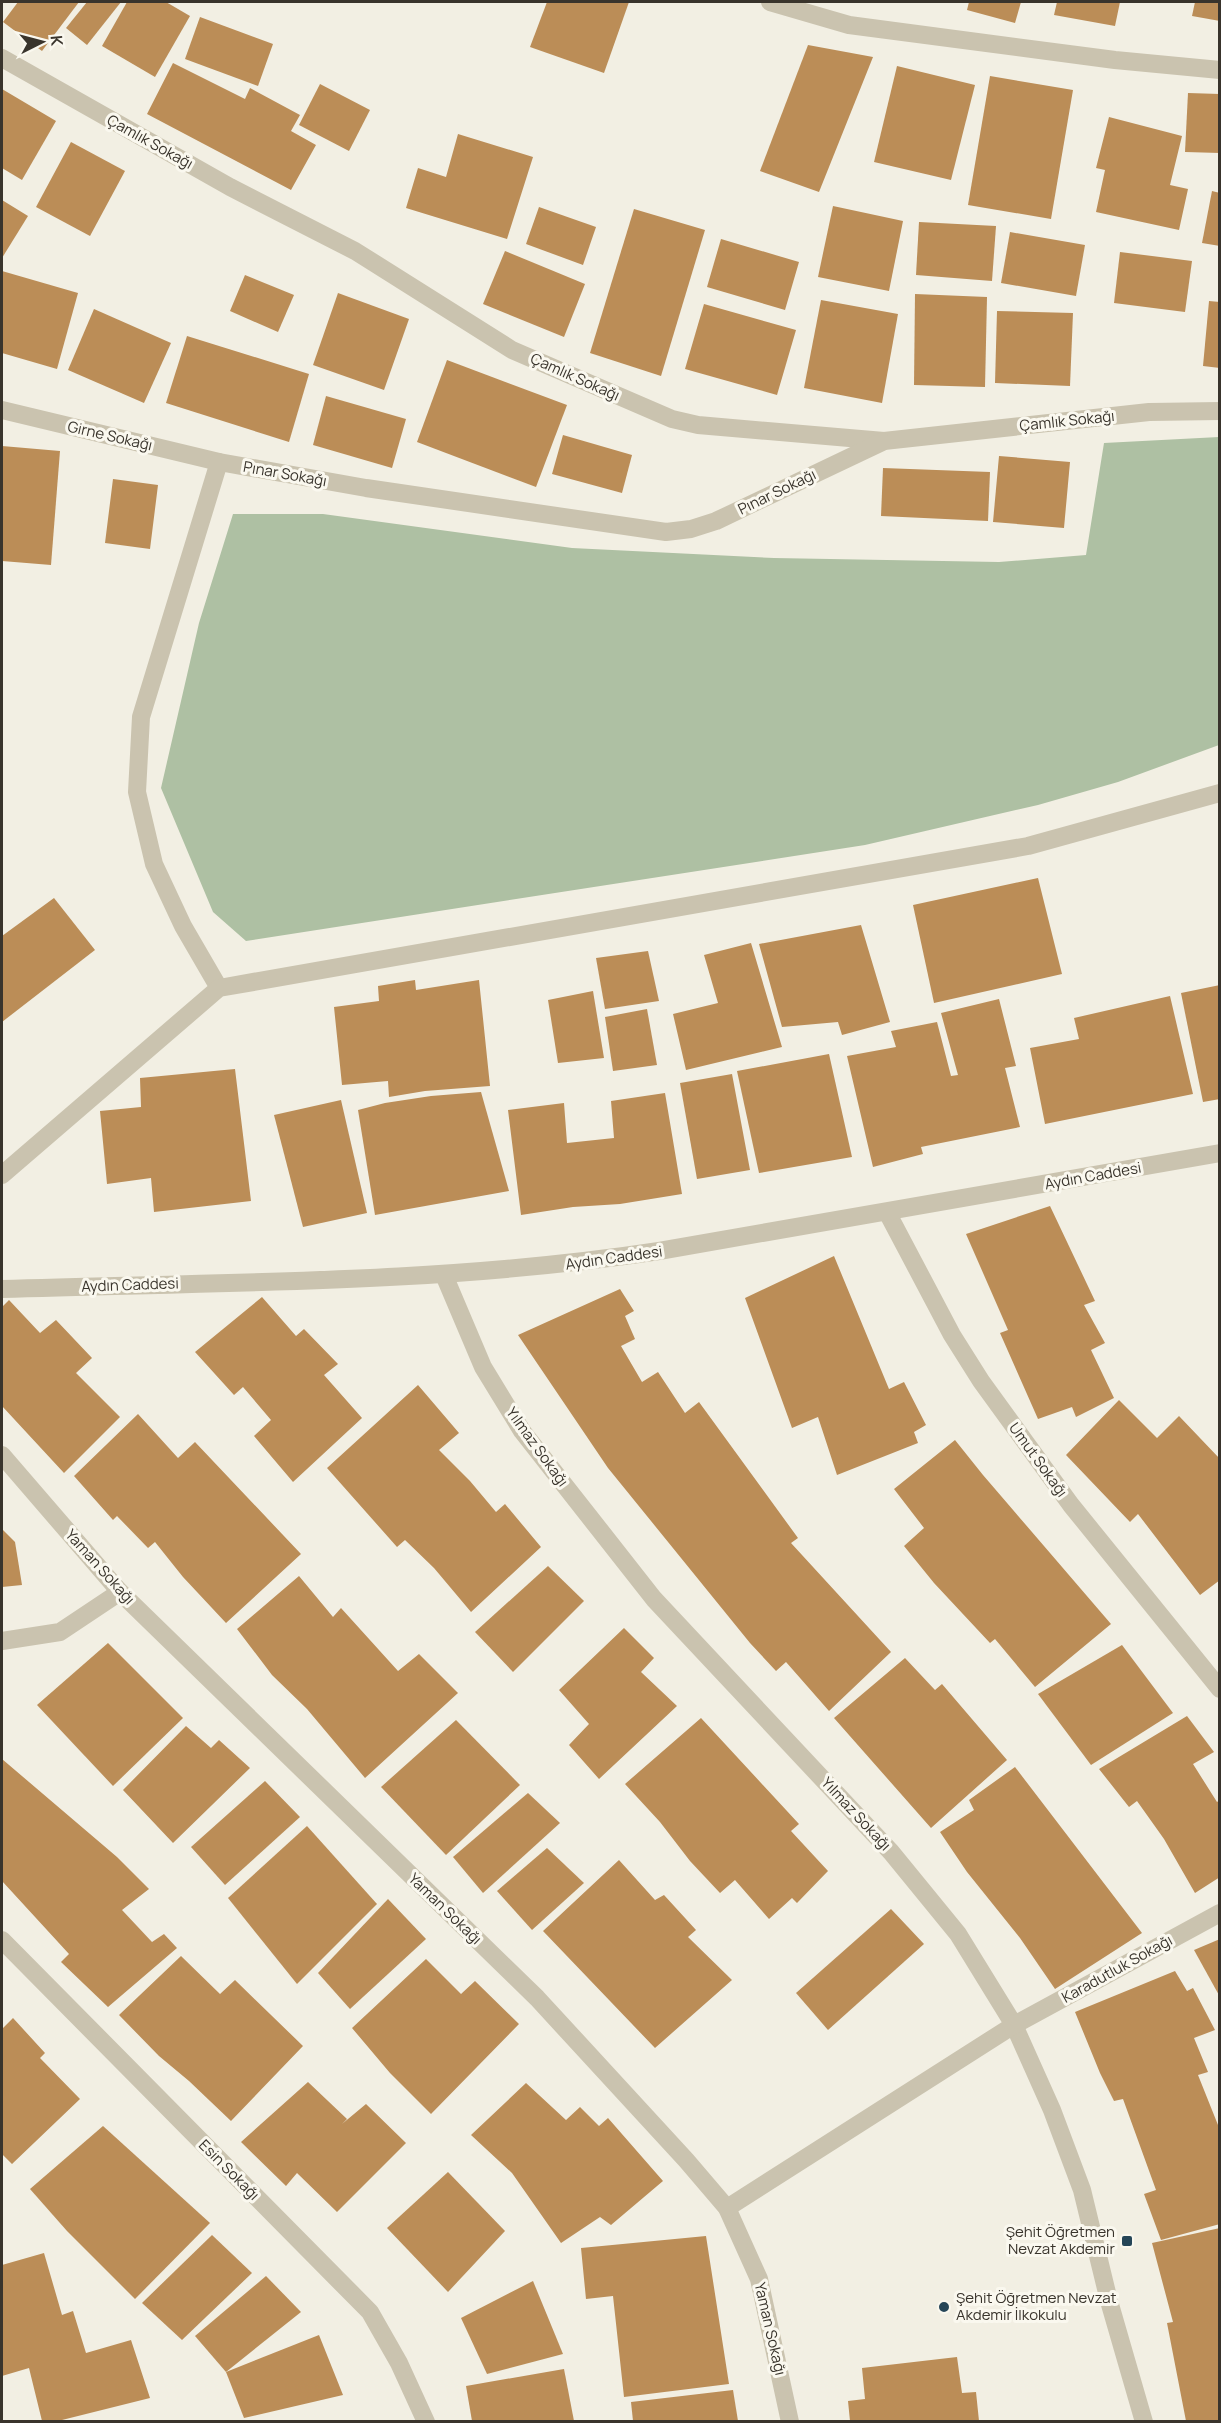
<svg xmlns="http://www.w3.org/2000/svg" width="1221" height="2423" viewBox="0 0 1221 2423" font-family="Manrope,sans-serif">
<rect width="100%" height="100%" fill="#f2efe3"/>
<path fill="#aec0a3" d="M 1219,437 L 1219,745 L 1118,782 L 1038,805 L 865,845 L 246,941 L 213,912 L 161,788 L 199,623 L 233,514 L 323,514 L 572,548 L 774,558 L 999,562 L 1086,555 L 1104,443 Z"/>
<g fill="#bb8d57">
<path d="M 18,2 L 79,2 L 42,51 L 3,22 Z"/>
<path d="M 87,2 L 121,2 L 87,45 L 66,28 Z"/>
<path d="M 127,2 L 166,2 L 190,16 L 155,77 L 102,46 Z"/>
<path d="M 547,2 L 629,2 L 604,73 L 530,47 Z"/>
<path d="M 969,2 L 1021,2 L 1015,23 L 967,10 Z"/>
<path d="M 1057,2 L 1120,2 L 1115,26 L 1054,15 Z"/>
<path d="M 1195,2 L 1220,2 L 1220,21 L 1192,16 Z"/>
<path d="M 200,17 L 273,44 L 258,86 L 185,59 Z"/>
<path d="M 808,45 L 873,57 L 819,192 L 760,171 Z"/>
<path d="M 173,63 L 245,99 L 250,88 L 300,115 L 291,131 L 316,145 L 291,190 L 147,114 Z"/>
<path d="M 897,66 L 975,85 L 951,180 L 874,162 Z"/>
<path d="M 990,76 L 1073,90 L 1051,219 L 968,205 Z"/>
<path d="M 320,84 L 370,110 L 349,151 L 299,125 Z"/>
<path d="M 2,89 L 56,121 L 22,180 L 2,168 Z"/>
<path d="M 1188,93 L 1220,94 L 1220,153 L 1185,152 Z"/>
<path d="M 1109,117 L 1182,136 L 1170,185 L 1188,189 L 1179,230 L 1096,212 L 1105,170 L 1096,168 Z"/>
<path d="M 458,134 L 533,157 L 507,239 L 406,208 L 418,168 L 446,177 Z"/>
<path d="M 71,142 L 125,171 L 90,236 L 36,207 Z"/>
<path d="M 1212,191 L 1220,193 L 1220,246 L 1202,243 Z"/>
<path d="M 2,200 L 28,216 L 2,258 Z"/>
<path d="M 833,206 L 903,221 L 889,291 L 818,277 Z"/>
<path d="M 539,207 L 596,227 L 583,265 L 526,244 Z"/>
<path d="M 634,209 L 705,230 L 661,376 L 590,353 Z"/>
<path d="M 919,222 L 996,226 L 992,281 L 916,275 Z"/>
<path d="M 1010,232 L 1085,245 L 1076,296 L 1001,283 Z"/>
<path d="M 721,239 L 799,262 L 785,310 L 707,287 Z"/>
<path d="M 505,251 L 585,284 L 564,337 L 483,304 Z"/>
<path d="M 1120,252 L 1192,261 L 1185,312 L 1114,303 Z"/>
<path d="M 2,271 L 78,293 L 57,369 L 2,353 Z"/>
<path d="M 245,275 L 294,295 L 278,332 L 230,311 Z"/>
<path d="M 338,293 L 409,319 L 384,390 L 313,365 Z"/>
<path d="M 915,294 L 987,297 L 985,387 L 914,385 Z"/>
<path d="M 821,300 L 898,314 L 882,403 L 804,388 Z"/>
<path d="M 1209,301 L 1220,302 L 1220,368 L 1203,366 Z"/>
<path d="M 704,304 L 796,330 L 777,395 L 685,369 Z"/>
<path d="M 94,309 L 171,343 L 144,403 L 68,370 Z"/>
<path d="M 997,311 L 1073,313 L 1070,386 L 995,383 Z"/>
<path d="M 187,336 L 309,374 L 289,442 L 166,403 Z"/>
<path d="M 447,360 L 567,405 L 536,487 L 417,442 Z"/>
<path d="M 326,396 L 406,419 L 392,468 L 313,445 Z"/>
<path d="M 563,435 L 632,455 L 622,493 L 552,474 Z"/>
<path d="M 2,446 L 60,451 L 51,565 L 2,561 Z"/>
<path d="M 999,456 L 1070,462 L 1064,528 L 993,522 Z"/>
<path d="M 883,468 L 990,472 L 988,521 L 881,516 Z"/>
<path d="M 113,479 L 158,485 L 150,549 L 105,543 Z"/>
<path d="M 1038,878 L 1062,974 L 934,1003 L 913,905 Z"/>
<path d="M 54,898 L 95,950 L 2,1022 L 2,936 Z"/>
<path d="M 861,925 L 890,1022 L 842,1035 L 838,1022 L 782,1027 L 759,944 Z"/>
<path d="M 751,943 L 782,1047 L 686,1070 L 673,1014 L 718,1003 L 704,955 Z"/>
<path d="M 648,951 L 659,1001 L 605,1009 L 596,958 Z"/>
<path d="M 415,980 L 416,990 L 479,980 L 490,1086 L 425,1091 L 389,1097 L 388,1081 L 342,1085 L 334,1007 L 379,1001 L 378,986 Z"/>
<path d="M 1220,985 L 1220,1099 L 1203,1102 L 1181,993 Z"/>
<path d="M 593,991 L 604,1058 L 558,1063 L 548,1000 Z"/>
<path d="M 1170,996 L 1193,1094 L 1045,1124 L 1030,1048 L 1079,1039 L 1074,1018 Z"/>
<path d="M 999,999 L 1016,1066 L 1005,1068 L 1020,1127 L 921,1147 L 923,1154 L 873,1167 L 847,1056 L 896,1047 L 891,1031 L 937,1022 L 951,1076 L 958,1075 L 941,1013 Z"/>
<path d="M 647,1009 L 657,1065 L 613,1071 L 605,1017 Z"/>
<path d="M 829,1054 L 852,1157 L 759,1173 L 737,1071 Z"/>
<path d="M 235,1069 L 251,1201 L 154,1212 L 151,1178 L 107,1184 L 100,1111 L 141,1107 L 140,1078 Z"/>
<path d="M 732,1074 L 750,1170 L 697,1179 L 680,1083 Z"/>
<path d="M 481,1092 L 509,1191 L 375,1215 L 358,1110 L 385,1103 L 431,1096 Z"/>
<path d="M 665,1093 L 682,1194 L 620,1204 L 573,1207 L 521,1215 L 508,1110 L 564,1103 L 567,1143 L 614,1138 L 611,1101 Z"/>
<path d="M 341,1100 L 367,1213 L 303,1227 L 274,1115 Z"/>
<path d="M 1050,1206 L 1095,1301 L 1084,1305 L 1105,1343 L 1091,1350 L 1114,1398 L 1076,1417 L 1072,1407 L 1038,1419 L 1000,1333 L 1008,1330 L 966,1234 Z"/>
<path d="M 834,1256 L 889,1389 L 904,1382 L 926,1425 L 914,1432 L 918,1443 L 837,1475 L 818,1417 L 792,1428 L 745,1298 Z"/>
<path d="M 620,1289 L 634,1311 L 625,1316 L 635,1339 L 621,1346 L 642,1382 L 658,1372 L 685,1413 L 699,1402 L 798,1538 L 791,1543 L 891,1652 L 829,1711 L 786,1662 L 776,1671 L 750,1643 L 608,1468 L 518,1335 Z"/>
<path d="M 262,1297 L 296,1336 L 304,1329 L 338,1364 L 324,1375 L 362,1418 L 293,1482 L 254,1436 L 271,1420 L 243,1387 L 234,1395 L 195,1352 Z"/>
<path d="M 9,1300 L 40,1333 L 56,1320 L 92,1358 L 76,1373 L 120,1417 L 64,1473 L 2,1406 L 2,1307 Z"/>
<path d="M 418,1385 L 459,1433 L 439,1450 L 470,1481 L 496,1512 L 505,1504 L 541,1547 L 471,1612 L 434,1568 L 405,1540 L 397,1547 L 327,1468 Z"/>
<path d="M 1119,1400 L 1157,1438 L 1179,1416 L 1220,1459 L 1220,1580 L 1200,1595 L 1138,1514 L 1130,1522 L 1066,1455 Z"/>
<path d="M 138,1414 L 178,1458 L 195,1442 L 301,1554 L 226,1623 L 183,1577 L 155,1542 L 148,1548 L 117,1516 L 113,1520 L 74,1476 Z"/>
<path d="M 955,1440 L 983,1475 L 1111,1624 L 1035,1687 L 995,1639 L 990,1643 L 934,1583 L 904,1546 L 924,1528 L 894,1489 Z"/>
<path d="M 2,1529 L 15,1542 L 22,1585 L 2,1587 Z"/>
<path d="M 548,1566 L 584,1601 L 513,1672 L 475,1632 Z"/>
<path d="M 299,1576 L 333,1617 L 341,1608 L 398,1671 L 419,1654 L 458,1693 L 365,1778 L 307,1709 L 272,1675 L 237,1629 Z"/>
<path d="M 624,1628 L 654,1658 L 641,1672 L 677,1706 L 599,1779 L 569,1745 L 589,1724 L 559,1690 Z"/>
<path d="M 108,1643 L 183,1718 L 113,1786 L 37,1705 Z"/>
<path d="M 1122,1645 L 1173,1713 L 1091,1765 L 1038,1694 Z"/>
<path d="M 905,1658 L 935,1690 L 942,1684 L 1007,1760 L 931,1828 L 834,1718 Z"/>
<path d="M 1187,1716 L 1214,1752 L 1193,1764 L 1217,1802 L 1220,1800 L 1220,1877 L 1195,1893 L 1164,1839 L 1137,1801 L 1129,1807 L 1099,1769 Z"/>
<path d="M 701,1718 L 799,1824 L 791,1831 L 828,1871 L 797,1903 L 792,1898 L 769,1919 L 735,1880 L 720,1893 L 690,1861 L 660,1822 L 625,1784 Z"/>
<path d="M 456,1720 L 520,1785 L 446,1855 L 381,1787 Z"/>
<path d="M 186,1726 L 211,1748 L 219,1740 L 250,1768 L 173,1843 L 123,1790 Z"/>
<path d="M 2,1759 L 117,1857 L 149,1889 L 122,1910 L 152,1942 L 164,1934 L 177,1948 L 108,2007 L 61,1962 L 69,1954 L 2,1881 Z"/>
<path d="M 1015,1767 L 1142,1933 L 1055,1989 L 1020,1938 L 967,1872 L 940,1832 L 974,1810 L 969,1800 Z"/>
<path d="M 265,1781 L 300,1817 L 225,1885 L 191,1847 Z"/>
<path d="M 528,1793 L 560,1823 L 483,1893 L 453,1857 Z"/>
<path d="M 307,1826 L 377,1904 L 297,1984 L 228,1898 Z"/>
<path d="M 547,1848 L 584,1883 L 532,1930 L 497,1891 Z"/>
<path d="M 619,1860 L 655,1900 L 664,1895 L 696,1930 L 688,1937 L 732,1980 L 655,2048 L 543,1931 Z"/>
<path d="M 388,1899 L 426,1939 L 350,2009 L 318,1973 Z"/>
<path d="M 891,1909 L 924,1944 L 828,2030 L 796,1993 Z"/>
<path d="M 1220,1939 L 1220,1997 L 1194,1950 Z"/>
<path d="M 181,1956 L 220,1994 L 235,1980 L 303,2046 L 231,2121 L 189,2081 L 159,2056 L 119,2015 Z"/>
<path d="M 426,1959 L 461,1994 L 475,1981 L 519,2024 L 431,2114 L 390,2073 L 352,2028 Z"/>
<path d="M 1175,1971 L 1187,1991 L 1193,1988 L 1215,2030 L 1194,2038 L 1208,2072 L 1198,2075 L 1220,2130 L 1220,2224 L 1161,2240 L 1144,2194 L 1156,2190 L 1123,2099 L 1114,2101 L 1100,2073 L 1075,2012 Z"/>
<path d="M 13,2018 L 45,2053 L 40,2058 L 80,2099 L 12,2164 L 2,2154 L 2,2029 Z"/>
<path d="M 308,2082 L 347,2119 L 342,2124 L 366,2104 L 406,2143 L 337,2212 L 297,2173 L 286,2186 L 241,2142 Z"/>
<path d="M 526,2083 L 566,2120 L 580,2107 L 599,2126 L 608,2118 L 663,2181 L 611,2225 L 600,2217 L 561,2243 L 512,2173 L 471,2135 Z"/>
<path d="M 103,2126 L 210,2223 L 135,2299 L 67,2231 L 30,2189 Z"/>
<path d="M 448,2172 L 505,2231 L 448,2292 L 387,2228 Z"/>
<path d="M 1220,2228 L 1220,2421 L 1186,2421 L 1167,2323 L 1173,2322 L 1152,2243 Z"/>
<path d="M 212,2235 L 252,2273 L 182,2340 L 142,2303 Z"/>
<path d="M 706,2236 L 729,2384 L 624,2397 L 613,2296 L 586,2299 L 581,2248 Z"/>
<path d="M 44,2253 L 62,2315 L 73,2311 L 86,2353 L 131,2340 L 150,2398 L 58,2421 L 42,2421 L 29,2368 L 2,2376 L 2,2265 Z"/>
<path d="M 266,2276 L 301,2312 L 226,2372 L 195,2336 Z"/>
<path d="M 533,2281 L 563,2354 L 487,2374 L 461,2318 Z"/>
<path d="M 319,2335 L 343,2395 L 244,2418 L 226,2372 Z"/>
<path d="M 957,2357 L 962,2393 L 976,2392 L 979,2421 L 850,2421 L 848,2401 L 865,2399 L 862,2368 Z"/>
<path d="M 564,2369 L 574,2421 L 472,2421 L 466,2386 Z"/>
<path d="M 733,2390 L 738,2421 L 633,2421 L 631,2402 Z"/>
</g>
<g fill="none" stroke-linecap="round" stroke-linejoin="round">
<g stroke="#cac3af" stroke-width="18">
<path d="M 770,2 L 849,25 L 1115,60 L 1220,70"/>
<path d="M 2,58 L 230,187 L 355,251 L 512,350 L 672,419 L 698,425 L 884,441 L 1149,412 L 1220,411"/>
<path d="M 2,410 L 219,462"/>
<path d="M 219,988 L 183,926 L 154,864 L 137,792 L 141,717 L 219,462 L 366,488 L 666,532 L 691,529 L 716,521 L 882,442"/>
<path d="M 2,1175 L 219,988 L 1028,846 L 1220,793"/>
<path d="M 887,1212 L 952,1335 L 981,1381 L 1071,1505 L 1220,1689"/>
<path d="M 444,1275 L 483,1367 L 522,1431 L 654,1599 L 891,1852 L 958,1934 L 1014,2025 L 1052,2110 L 1082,2190 L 1109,2301 L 1144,2422"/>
<path d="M 2,1289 C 221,1282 442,1284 659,1251 L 1220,1153"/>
<path d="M 2,1455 L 120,1592 L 537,1998 L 686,2160 L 727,2208 L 759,2279 L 790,2422"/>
<path d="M 2,1641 L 60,1632 L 120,1592"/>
<path d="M 2,1940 L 370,2312 L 399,2363 L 426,2422"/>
<path d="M 727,2208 L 1014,2025 L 1220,1913"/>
</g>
</g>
<g fill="#254557" stroke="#faf8ef" stroke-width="2">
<rect x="1121" y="2235" width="12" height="12" rx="3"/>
<circle cx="944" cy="2307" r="6"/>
</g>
<g text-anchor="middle" stroke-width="6" stroke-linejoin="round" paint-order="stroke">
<g font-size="15" fill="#39342c" stroke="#faf8ef">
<text transform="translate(150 142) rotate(29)" y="5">Çamlık Sokağı</text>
<text transform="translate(575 377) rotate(24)" y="5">Çamlık Sokağı</text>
<text transform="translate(1067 421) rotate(-6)" y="5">Çamlık Sokağı</text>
<text transform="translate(110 436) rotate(13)" y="5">Girne Sokağı</text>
<text transform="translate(285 474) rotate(10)" y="5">Pınar Sokağı</text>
<text transform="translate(777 492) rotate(-26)" y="5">Pınar Sokağı</text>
<text transform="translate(1093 1176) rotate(-10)" y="5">Aydın Caddesi</text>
<text transform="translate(614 1258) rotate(-8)" y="5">Aydın Caddesi</text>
<text transform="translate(130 1285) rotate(-2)" y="5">Aydın Caddesi</text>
<text transform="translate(537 1447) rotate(54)" y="5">Yılmaz Sokağı</text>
<text transform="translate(1038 1460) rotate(54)" y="5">Umut Sokağı</text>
<text transform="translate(100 1567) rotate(48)" y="5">Yaman Sokağı</text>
<text transform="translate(856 1814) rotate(47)" y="5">Yılmaz Sokağı</text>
<text transform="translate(445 1909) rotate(44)" y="5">Yaman Sokağı</text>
<text transform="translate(1117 1969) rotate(-29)" y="5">Karadutluk Sokağı</text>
<text transform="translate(229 2170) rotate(45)" y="5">Esin Sokağı</text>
<text transform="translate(770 2329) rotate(77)" y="5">Yaman Sokağı</text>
</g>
<g font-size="15" fill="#39342c" stroke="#faf8ef" text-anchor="end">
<text x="1115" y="2237">Şehit Öğretmen<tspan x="1115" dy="17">Nevzat Akdemir</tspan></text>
<text x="956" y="2303" text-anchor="start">Şehit Öğretmen Nevzat<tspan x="956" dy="17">Akdemir İlkokulu</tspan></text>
</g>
</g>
<rect width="1221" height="2423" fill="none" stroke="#39342c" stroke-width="6"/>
<g transform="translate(42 42) rotate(84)" stroke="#faf8ef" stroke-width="4.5" paint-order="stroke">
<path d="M0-4.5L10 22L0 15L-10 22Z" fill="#39342c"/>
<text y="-9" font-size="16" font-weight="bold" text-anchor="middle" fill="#39342c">K</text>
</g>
</svg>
